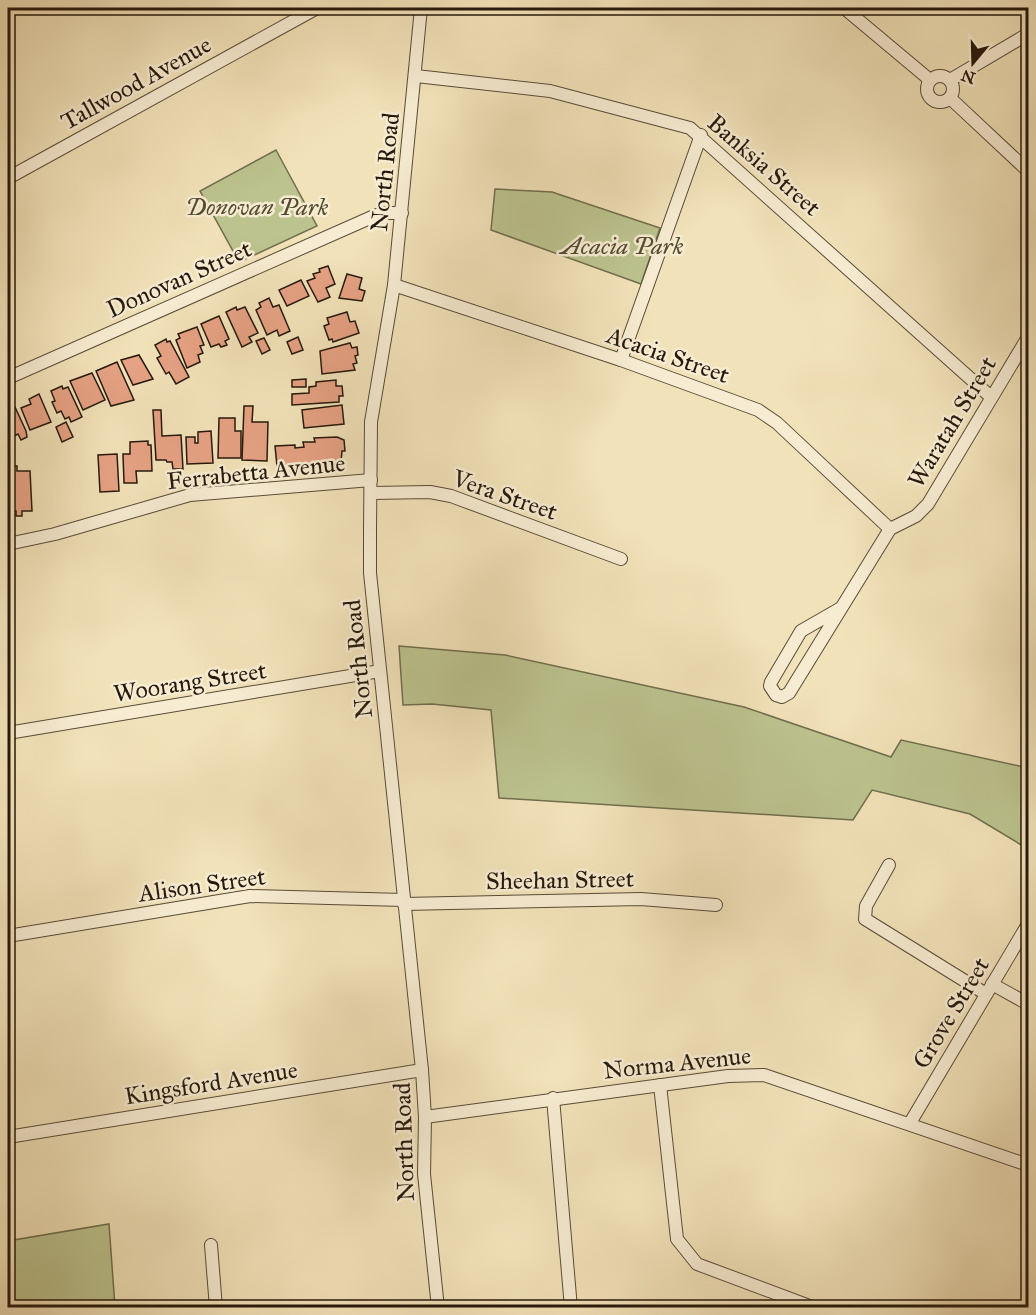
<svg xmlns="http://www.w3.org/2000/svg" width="1036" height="1315" viewBox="0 0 1036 1315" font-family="'IM FELL Great Primer',serif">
<rect width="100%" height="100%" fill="#f2e2b9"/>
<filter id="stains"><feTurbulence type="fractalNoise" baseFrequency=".00333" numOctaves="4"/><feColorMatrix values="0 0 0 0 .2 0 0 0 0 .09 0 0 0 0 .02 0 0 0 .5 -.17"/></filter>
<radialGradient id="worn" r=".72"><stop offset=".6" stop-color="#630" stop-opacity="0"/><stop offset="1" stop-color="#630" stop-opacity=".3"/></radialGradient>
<g fill="#bcc38f" stroke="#716e4e" stroke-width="1.5">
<path d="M 276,150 L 317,226 L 239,262 L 200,191 Z"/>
<path d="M 495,189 L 552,192 L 660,228 L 641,284 L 491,230 Z"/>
<path d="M 399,646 L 505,655 L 744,707 L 891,757 L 901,740 L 1028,768 L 1028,849 L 970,814 L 872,790 L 853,820 L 499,798 L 491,710 L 432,704 L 403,705 Z"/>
<path d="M 109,1224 L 115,1307 L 8,1307 L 8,1241 Z"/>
</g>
<g fill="#e6a284" stroke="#26190c" stroke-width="1.5">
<path d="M 328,266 L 335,284 L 326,288 L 330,297 L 318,302 L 307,281 L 315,278 L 313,274 L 320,272 L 319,269 Z"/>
<path d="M 347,274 L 362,278 L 359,289 L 365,291 L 362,301 L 339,298 Z"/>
<path d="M 301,280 L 309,296 L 287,306 L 279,290 Z"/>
<path d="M 269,298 L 273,307 L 279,305 L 290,331 L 279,336 L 277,330 L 267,335 L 256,310 L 261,307 L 259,303 Z"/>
<path d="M 236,307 L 237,310 L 245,307 L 258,333 L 249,337 L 252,342 L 242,347 L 226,312 Z"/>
<path d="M 347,312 L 350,322 L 355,321 L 359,333 L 333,342 L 332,339 L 329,340 L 324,326 L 329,324 L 327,318 Z"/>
<path d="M 219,316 L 229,339 L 225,341 L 227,345 L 221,347 L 219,344 L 211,347 L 201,324 Z"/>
<path d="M 197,327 L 204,345 L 200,346 L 203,353 L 198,355 L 200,362 L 187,368 L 176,340 L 180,338 L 178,334 Z"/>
<path d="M 298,337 L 303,350 L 292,354 L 287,342 Z"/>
<path d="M 264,338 L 270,350 L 262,354 L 256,341 Z"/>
<path d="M 166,339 L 167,342 L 170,341 L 189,377 L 176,384 L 169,372 L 166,374 L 157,358 L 161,356 L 155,345 Z"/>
<path d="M 350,343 L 352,348 L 357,347 L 358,355 L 355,356 L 357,363 L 353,364 L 355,370 L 322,374 L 320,351 Z"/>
<path d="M 139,355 L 153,379 L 133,385 L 121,360 Z"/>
<path d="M 117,362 L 134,400 L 111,406 L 96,371 Z"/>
<path d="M 92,373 L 105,400 L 83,410 L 70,381 Z"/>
<path d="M 306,379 L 306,387 L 292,387 L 292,380 Z"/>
<path d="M 336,380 L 336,386 L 342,386 L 343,396 L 339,396 L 339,402 L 292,405 L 292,394 L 309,393 L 309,387 L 316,386 L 316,382 Z"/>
<path d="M 62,386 L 63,389 L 68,387 L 82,417 L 71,422 L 69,417 L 65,419 L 61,411 L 57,413 L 52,402 L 55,401 L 51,391 Z"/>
<path d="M 39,394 L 51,422 L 30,430 L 21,408 L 31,404 L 29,399 Z"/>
<path d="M 342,405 L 344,424 L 304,428 L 302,410 Z"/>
<path d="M 244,406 L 253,406 L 252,422 L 268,422 L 267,461 L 242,460 Z"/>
<path d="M 15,407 L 26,431 L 27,437 L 21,440 L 18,434 L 8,439 L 8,410 Z"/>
<path d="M 153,410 L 161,410 L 162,436 L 181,435 L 183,469 L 173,469 L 172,462 L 167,462 L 166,460 L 156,460 Z"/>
<path d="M 219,418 L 235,418 L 235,431 L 241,431 L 241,458 L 218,458 Z"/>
<path d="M 66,422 L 73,437 L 62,442 L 56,427 Z"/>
<path d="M 211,431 L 213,463 L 187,464 L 186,437 L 195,437 L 195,443 L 198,443 L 198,432 Z"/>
<path d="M 337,437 L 344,440 L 345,451 L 342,451 L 341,462 L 306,465 L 306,470 L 294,471 L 294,465 L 277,466 L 275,446 L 295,445 L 295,448 L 304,447 L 303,442 L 315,442 L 314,438 Z"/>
<path d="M 148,441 L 148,445 L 151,445 L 152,471 L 136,471 L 137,483 L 124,483 L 123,454 L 130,454 L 130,442 Z"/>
<path d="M 117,454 L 119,491 L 100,492 L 98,455 Z"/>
<path d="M 8,466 L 17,466 L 17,471 L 30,471 L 32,511 L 22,511 L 22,516 L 16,516 L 16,511 L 8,512 Z"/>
</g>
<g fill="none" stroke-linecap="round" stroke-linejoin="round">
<defs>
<g id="minor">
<path d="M 421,8 L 394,285 L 371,422 L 370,529 L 370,573 L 422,1070 L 425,1117 L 424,1174 L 438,1308"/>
<path d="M 844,8 L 930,80"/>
<circle cx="940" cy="89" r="13"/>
<path d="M 416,76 L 550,91 L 690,128 L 991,397"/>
<path d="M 950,80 L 1028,34"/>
<path d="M 950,98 L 1028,171"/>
<path d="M 8,178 L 317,8"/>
<path d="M 394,285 L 621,360 L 758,410 L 777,423 L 890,529"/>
<path d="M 621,360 L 701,135"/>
<path d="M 8,378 L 372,217 L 382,213 L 402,213"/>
<path d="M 371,493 L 430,492 L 451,496 L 621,559"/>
<path d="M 8,544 L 55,534 L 190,495 L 371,480"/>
<path d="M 841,608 L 801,631 L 771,682 L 770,686 L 776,695 L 782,697 L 789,693 L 890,529 L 916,516 L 928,504 L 1028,337"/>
<path d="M 8,733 L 380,671"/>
<path d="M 889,865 L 866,906 L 865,919 L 986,994"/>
<path d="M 404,904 L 641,899 L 716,905"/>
<path d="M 8,936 L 250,896 L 404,900"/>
<path d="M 992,984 L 1028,1004"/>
<path d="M 660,1085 L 677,1239 L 697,1264 L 815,1308"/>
<path d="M 553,1098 L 571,1308"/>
<path d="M 425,1117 L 728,1076 L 764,1075 L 1028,1165"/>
<path d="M 910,1123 L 1028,924"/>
<path d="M 8,1137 L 422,1070"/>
<path d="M 211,1245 L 216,1308"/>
</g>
</defs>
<use href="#minor" stroke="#594b37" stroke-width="14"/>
<use href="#minor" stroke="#f7ecd2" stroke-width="12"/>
</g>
<g text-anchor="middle" stroke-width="5" stroke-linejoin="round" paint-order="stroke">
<g font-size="24" fill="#26190c" stroke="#f7ecd2">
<text transform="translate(136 83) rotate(-29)" y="8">Tallwood Avenue</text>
<text transform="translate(764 165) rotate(41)" y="8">Banksia Street</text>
<text transform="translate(385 172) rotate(-84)" y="8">North Road</text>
<text transform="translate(179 279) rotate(-24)" y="8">Donovan Street</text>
<text transform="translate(668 355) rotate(19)" y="8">Acacia Street</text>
<text transform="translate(952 422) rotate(-59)" y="8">Waratah Street</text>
<text transform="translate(256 472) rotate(-6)" y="8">Ferrabetta Avenue</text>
<text transform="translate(505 495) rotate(19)" y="8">Vera Street</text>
<text transform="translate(358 659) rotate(-96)" y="8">North Road</text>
<text transform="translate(190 682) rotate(-9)" y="8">Woorang Street</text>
<text transform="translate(560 880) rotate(-1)" y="8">Sheehan Street</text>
<text transform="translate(202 885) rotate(-8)" y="8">Alison Street</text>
<text transform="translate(951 1013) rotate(-59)" y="8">Grove Street</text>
<text transform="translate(677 1063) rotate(-6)" y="8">Norma Avenue</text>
<text transform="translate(211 1083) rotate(-9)" y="8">Kingsford Avenue</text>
<text transform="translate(404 1142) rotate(-92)" y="8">North Road</text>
</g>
<g font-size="24" font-style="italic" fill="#534c33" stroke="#f7ecd2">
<text x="257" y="215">Donovan Park</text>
<text x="622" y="254">Acacia Park</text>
</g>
</g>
<rect width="1036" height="1315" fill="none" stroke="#f2e2b9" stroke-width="30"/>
<rect x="9" y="9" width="1018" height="1297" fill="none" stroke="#26190c" stroke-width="3"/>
<rect x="15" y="15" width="1006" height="1285" fill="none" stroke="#26190c" stroke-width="1.5"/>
<g transform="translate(973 63) rotate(199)" stroke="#f7ecd2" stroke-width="4.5" paint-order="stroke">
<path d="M0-4.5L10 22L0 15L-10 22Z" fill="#26190c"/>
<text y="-9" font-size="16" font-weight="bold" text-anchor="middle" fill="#26190c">N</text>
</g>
<rect width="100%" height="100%" filter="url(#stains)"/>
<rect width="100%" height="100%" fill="url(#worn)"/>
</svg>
